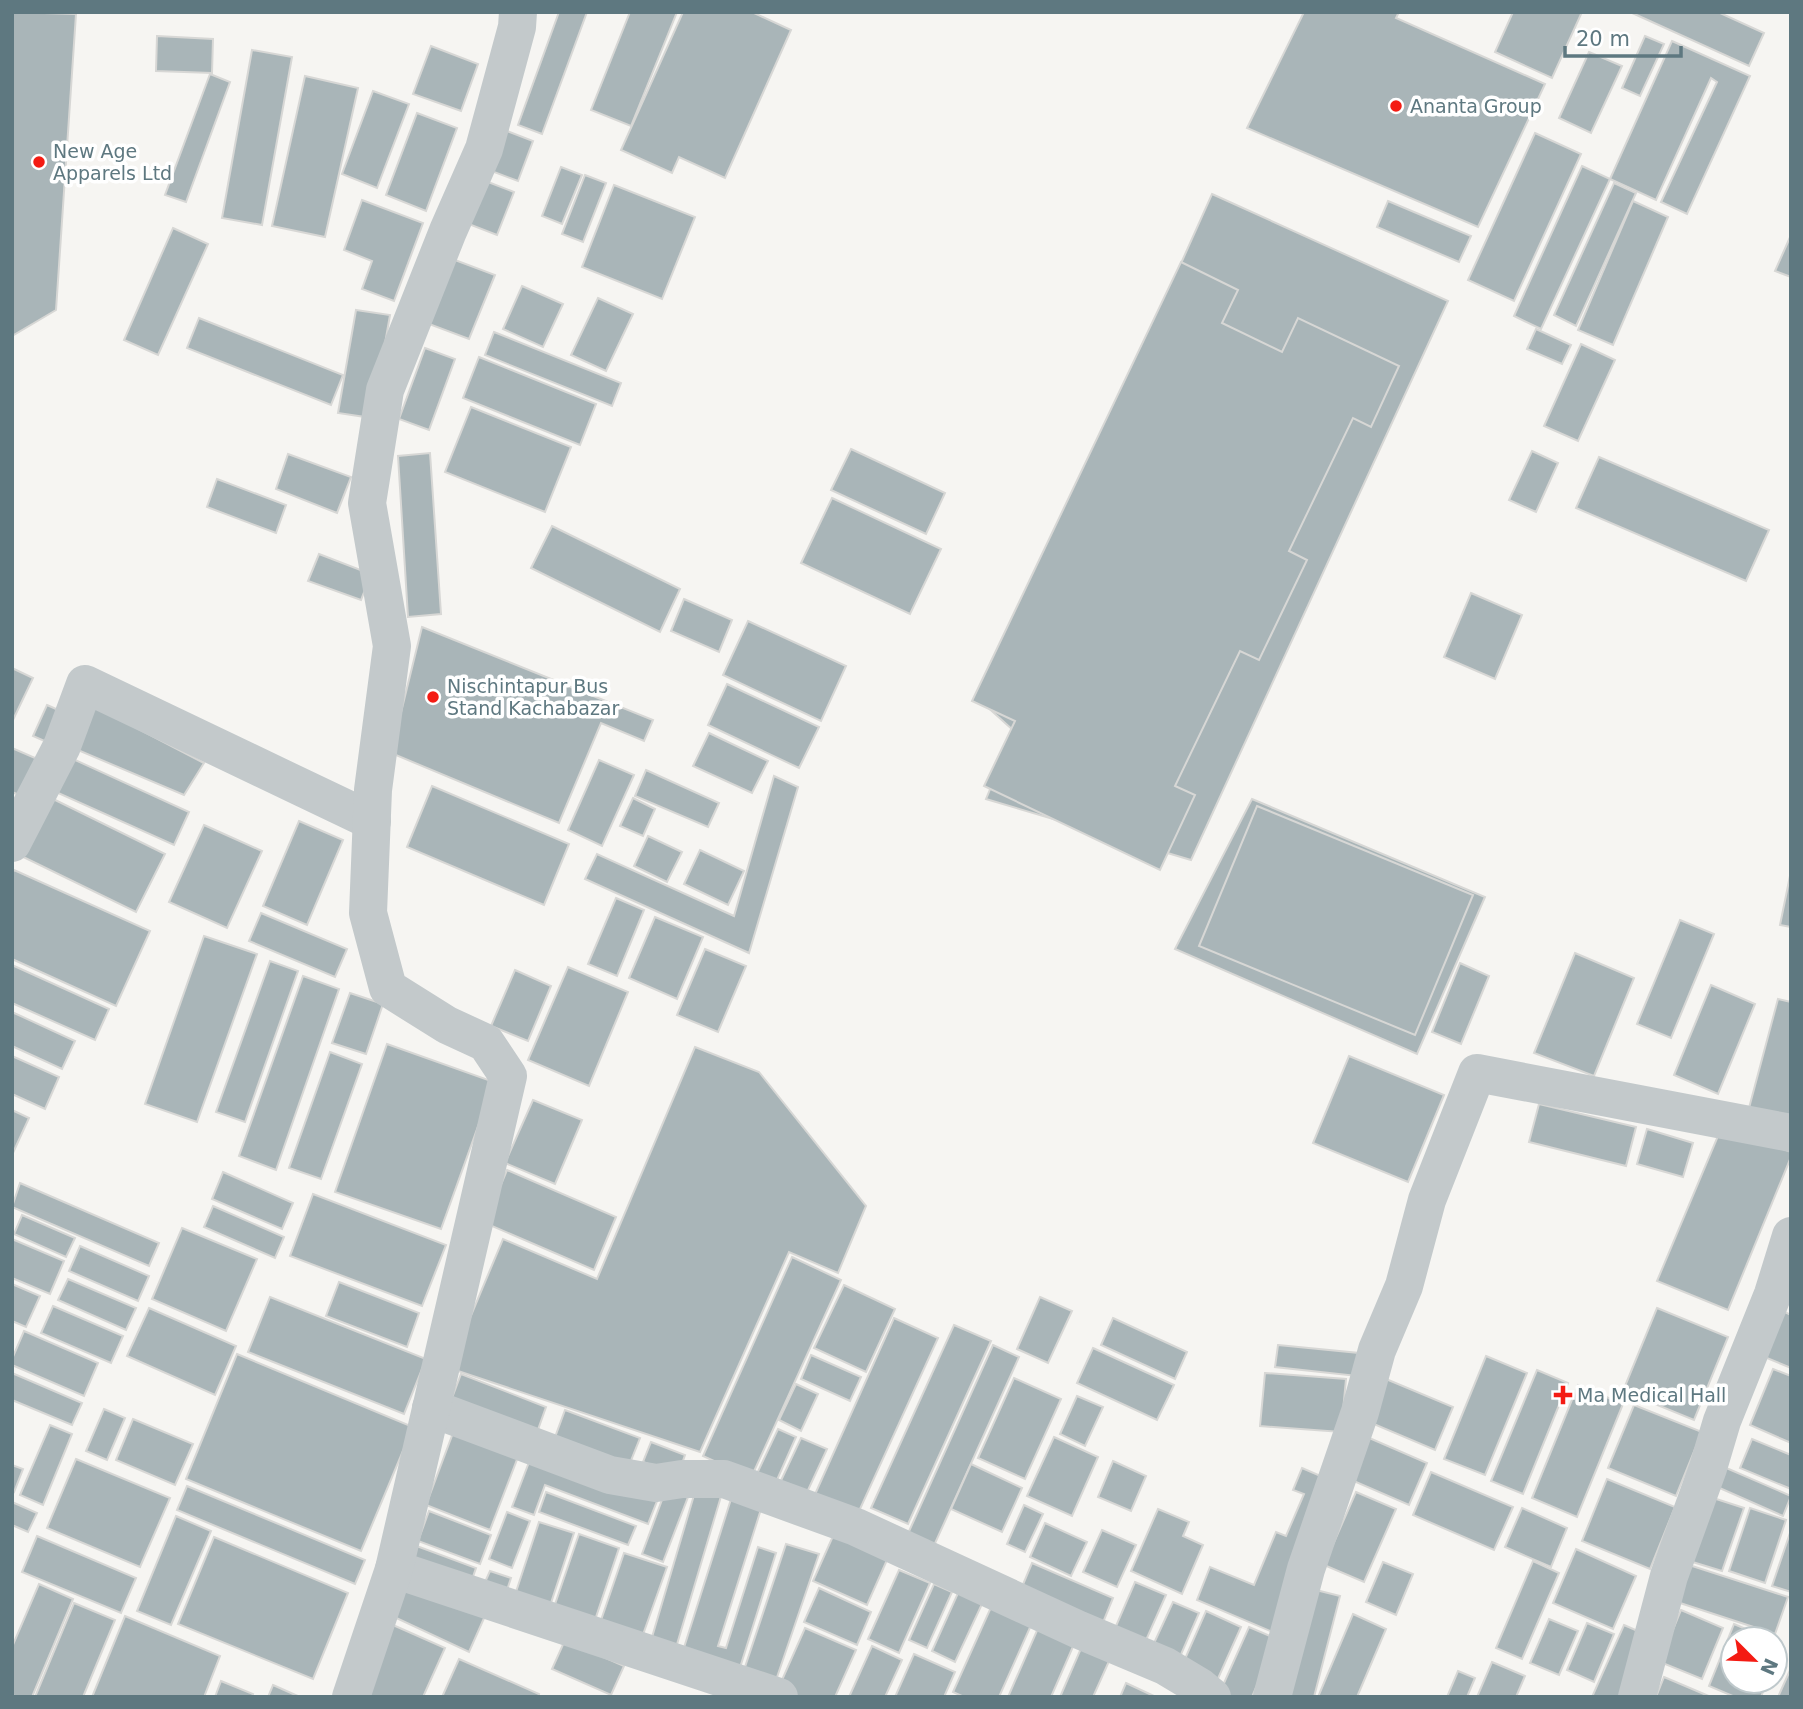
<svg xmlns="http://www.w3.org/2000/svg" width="1803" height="1709" viewBox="0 0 1803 1709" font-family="'DejaVu Sans',sans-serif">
<rect width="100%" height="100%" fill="#f6f5f2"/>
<g fill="#a9b5b8" stroke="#d7d7d5" stroke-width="2">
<path d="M 12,12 L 76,14 L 56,310 L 12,336 Z"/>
<path d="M 559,12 L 587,12 L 542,134 L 518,125 Z"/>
<path d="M 630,12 L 677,12 L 631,126 L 591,110 Z"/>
<path d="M 683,12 L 752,12 L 791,30 L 725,178 L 679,157 L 672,173 L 621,150 Z"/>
<path d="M 1304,12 L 1399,12 L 1396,18 L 1545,84 L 1478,227 L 1247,128 Z"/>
<path d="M 1513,12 L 1582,12 L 1552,78 L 1495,52 Z"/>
<path d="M 1630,12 L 1718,12 L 1764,33 L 1749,66 Z"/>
<path d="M 157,36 L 213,39 L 212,73 L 156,71 Z"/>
<path d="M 1645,36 L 1664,44 L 1640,96 L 1622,88 Z"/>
<path d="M 1672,41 L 1750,76 L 1687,214 L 1661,202 L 1717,82 L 1711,78 L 1656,200 L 1610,179 Z"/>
<path d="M 431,46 L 478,64 L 461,111 L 413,94 Z"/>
<path d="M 252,50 L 292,57 L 262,225 L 222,218 Z"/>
<path d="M 1589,52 L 1622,66 L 1591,133 L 1559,118 Z"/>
<path d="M 210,74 L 230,82 L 186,202 L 165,195 Z"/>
<path d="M 305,76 L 358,88 L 325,237 L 272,226 Z"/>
<path d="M 373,91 L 409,104 L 377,188 L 342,174 Z"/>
<path d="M 417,113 L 457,128 L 426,211 L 386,195 Z"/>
<path d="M 502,129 L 533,141 L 518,181 L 486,169 Z"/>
<path d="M 1535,133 L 1581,154 L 1514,301 L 1468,280 Z"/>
<path d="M 1582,166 L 1610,179 L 1541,329 L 1514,316 Z"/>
<path d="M 561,167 L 582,175 L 562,224 L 542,216 Z"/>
<path d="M 585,175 L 606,183 L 583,242 L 562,234 Z"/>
<path d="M 483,180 L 514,192 L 497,235 L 466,223 Z"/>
<path d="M 1614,183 L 1636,193 L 1576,326 L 1554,315 Z"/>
<path d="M 614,185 L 695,217 L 662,299 L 582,267 Z"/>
<path d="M 1212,194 L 1448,301 L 1191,860 L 986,799 L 1014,731 L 984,704 Z"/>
<path d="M 362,200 L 423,223 L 394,301 L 362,289 L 372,261 L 344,250 Z"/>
<path d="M 1388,201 L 1471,236 L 1459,262 L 1377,227 Z"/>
<path d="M 1633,201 L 1668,217 L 1613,345 L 1578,330 Z"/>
<path d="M 173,228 L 208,244 L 158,355 L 124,340 Z"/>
<path d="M 1791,235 L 1791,277 L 1775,271 Z"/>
<path d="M 447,257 L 495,275 L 469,339 L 421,321 Z"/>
<path d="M 1181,262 L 1238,290 L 1222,323 L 1282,352 L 1298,318 L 1399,366 L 1371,427 L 1353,418 L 1289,551 L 1307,560 L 1259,660 L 1240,651 L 1175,786 L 1195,795 L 1160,870 L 984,786 L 1015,721 L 972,701 Z"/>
<path d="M 522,286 L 563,304 L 543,347 L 503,329 Z"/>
<path d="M 598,298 L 633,314 L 606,371 L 571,355 Z"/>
<path d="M 356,310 L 390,315 L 372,418 L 338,413 Z"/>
<path d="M 199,318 L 343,375 L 331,405 L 187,348 Z"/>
<path d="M 1536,329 L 1571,345 L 1562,364 L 1527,349 Z"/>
<path d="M 494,332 L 621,383 L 612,406 L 485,355 Z"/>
<path d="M 1581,344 L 1615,360 L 1578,441 L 1544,426 Z"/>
<path d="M 425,348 L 455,359 L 429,430 L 399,419 Z"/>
<path d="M 479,357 L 596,404 L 580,445 L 463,398 Z"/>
<path d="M 471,407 L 571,447 L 545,512 L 445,472 Z"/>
<path d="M 851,449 L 945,493 L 926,534 L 831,490 Z"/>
<path d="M 1532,451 L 1558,463 L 1536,512 L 1509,500 Z"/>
<path d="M 430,453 L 441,614 L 408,617 L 398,456 Z"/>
<path d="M 288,454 L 351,477 L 337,513 L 276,489 Z"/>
<path d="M 1599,457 L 1769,530 L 1746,581 L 1576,508 Z"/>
<path d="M 217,479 L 286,505 L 276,533 L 207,507 Z"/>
<path d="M 832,498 L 941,549 L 910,614 L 801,563 Z"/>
<path d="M 552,526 L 680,589 L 660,632 L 531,568 Z"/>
<path d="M 319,554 L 371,574 L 361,600 L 308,581 Z"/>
<path d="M 1471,593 L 1522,615 L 1495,679 L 1444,657 Z"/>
<path d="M 684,599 L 732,620 L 719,652 L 671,631 Z"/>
<path d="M 748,621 L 846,666 L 821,721 L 723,675 Z"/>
<path d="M 422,627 L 653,720 L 644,741 L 601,723 L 559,823 L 391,753 Z"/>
<path d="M 12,668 L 33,678 L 12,722 Z"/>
<path d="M 727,684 L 819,727 L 799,768 L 708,725 Z"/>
<path d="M 85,701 L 204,763 L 184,795 L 66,745 Z"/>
<path d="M 47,705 L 72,716 L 58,747 L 33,736 Z"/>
<path d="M 709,733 L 768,761 L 752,793 L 693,766 Z"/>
<path d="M 12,748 L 42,761 L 26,798 L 12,792 Z"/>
<path d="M 62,754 L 189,812 L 174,845 L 47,788 Z"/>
<path d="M 599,760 L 634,775 L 602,846 L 568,830 Z"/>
<path d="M 646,770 L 719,803 L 708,827 L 635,796 Z"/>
<path d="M 774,776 L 798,787 L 749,953 L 585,879 L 597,854 L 734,916 Z"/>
<path d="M 432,786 L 569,844 L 544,905 L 407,847 Z"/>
<path d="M 41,793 L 165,854 L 136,912 L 13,852 Z"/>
<path d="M 633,798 L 655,809 L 643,836 L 620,826 Z"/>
<path d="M 1252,799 L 1485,897 L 1417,1054 L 1175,949 Z"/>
<path d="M 1257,806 L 1473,895 L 1415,1035 L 1199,946 Z"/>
<path d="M 299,821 L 343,840 L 307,925 L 263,906 Z"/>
<path d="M 204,825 L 262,851 L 227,928 L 169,902 Z"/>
<path d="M 648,836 L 682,852 L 667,882 L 634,866 Z"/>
<path d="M 700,850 L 744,871 L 728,905 L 684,884 Z"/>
<path d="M 14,870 L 150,931 L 116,1006 L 12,959 L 12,875 Z"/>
<path d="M 1791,871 L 1791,927 L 1780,925 Z"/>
<path d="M 616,898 L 644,910 L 617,976 L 588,964 Z"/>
<path d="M 261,913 L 347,949 L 335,977 L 249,941 Z"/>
<path d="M 655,917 L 703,937 L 677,999 L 629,978 Z"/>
<path d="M 1680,920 L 1714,934 L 1671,1038 L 1637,1024 Z"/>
<path d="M 204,936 L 257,954 L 197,1122 L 145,1104 Z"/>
<path d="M 705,949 L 746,966 L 718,1032 L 677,1015 Z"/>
<path d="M 1575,953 L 1634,978 L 1594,1076 L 1534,1053 Z"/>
<path d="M 270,961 L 298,971 L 245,1122 L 216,1112 Z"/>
<path d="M 1460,963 L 1489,976 L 1461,1044 L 1432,1032 Z"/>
<path d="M 12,965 L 109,1009 L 95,1040 L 12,1003 Z"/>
<path d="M 568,967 L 628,992 L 589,1086 L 528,1060 Z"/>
<path d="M 515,970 L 551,986 L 528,1041 L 491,1026 Z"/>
<path d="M 303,976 L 339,989 L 276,1170 L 239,1156 Z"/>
<path d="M 1711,985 L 1755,1004 L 1718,1094 L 1674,1075 Z"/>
<path d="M 350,993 L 383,1004 L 366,1054 L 332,1043 Z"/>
<path d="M 1778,999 L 1791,1002 L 1791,1119 L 1749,1108 Z"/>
<path d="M 12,1012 L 75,1041 L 62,1069 L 12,1046 Z"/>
<path d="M 387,1044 L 494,1082 L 441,1229 L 335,1192 Z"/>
<path d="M 695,1047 L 759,1072 L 866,1206 L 838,1273 L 789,1252 L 700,1452 L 449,1368 L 503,1239 L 597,1279 Z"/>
<path d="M 330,1052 L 362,1064 L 321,1179 L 289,1168 Z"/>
<path d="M 12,1056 L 59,1077 L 45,1109 L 12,1094 Z"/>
<path d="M 1349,1056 L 1444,1095 L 1408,1182 L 1313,1143 Z"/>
<path d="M 533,1100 L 582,1120 L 555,1184 L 505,1163 Z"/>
<path d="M 1539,1104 L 1636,1127 L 1626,1166 L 1529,1142 Z"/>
<path d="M 12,1110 L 29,1118 L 12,1155 Z"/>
<path d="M 1723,1124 L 1791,1152 L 1791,1157 L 1728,1310 L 1657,1281 Z"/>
<path d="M 1647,1129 L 1693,1143 L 1683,1177 L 1637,1164 Z"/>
<path d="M 507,1170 L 616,1217 L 594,1270 L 485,1223 Z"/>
<path d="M 223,1172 L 293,1203 L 282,1229 L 212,1199 Z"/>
<path d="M 20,1183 L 159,1243 L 149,1266 L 12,1207 Z"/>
<path d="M 313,1194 L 446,1245 L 422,1306 L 290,1256 Z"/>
<path d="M 213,1206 L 284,1237 L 275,1258 L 204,1227 Z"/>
<path d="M 22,1215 L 75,1238 L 66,1257 L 14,1234 Z"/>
<path d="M 182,1228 L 257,1259 L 226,1331 L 152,1299 Z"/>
<path d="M 12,1239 L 64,1261 L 50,1294 L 12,1278 Z"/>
<path d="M 80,1246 L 149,1276 L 138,1301 L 69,1271 Z"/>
<path d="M 792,1257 L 841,1280 L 751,1478 L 703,1456 Z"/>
<path d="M 68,1279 L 136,1308 L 126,1330 L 58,1300 Z"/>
<path d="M 339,1282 L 419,1313 L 407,1347 L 326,1316 Z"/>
<path d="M 12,1284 L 40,1296 L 26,1327 L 12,1321 Z"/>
<path d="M 844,1285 L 895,1309 L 866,1372 L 814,1348 Z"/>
<path d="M 270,1297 L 426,1359 L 404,1414 L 248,1352 Z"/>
<path d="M 1040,1297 L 1072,1311 L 1048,1363 L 1017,1349 Z"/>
<path d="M 53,1306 L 123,1336 L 111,1363 L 41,1333 Z"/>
<path d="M 149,1308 L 236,1346 L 215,1395 L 127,1356 Z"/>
<path d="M 1657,1308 L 1728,1337 L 1694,1420 L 1623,1391 Z"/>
<path d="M 1781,1310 L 1791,1315 L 1791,1368 L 1762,1356 Z"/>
<path d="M 894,1318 L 938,1338 L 855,1520 L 812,1501 Z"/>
<path d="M 1113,1318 L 1187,1352 L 1175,1379 L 1101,1345 Z"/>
<path d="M 954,1325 L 991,1341 L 908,1524 L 871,1508 Z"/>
<path d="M 24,1331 L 98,1363 L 84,1396 L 12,1365 L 12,1359 Z"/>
<path d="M 993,1345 L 1019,1357 L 932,1550 L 906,1538 Z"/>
<path d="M 1278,1345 L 1359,1353 L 1357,1376 L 1275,1367 Z"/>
<path d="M 1093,1348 L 1174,1385 L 1157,1420 L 1077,1383 Z"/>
<path d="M 237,1354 L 413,1427 L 361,1551 L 186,1479 Z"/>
<path d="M 811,1355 L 861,1377 L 850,1401 L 801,1379 Z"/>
<path d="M 1486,1356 L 1527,1373 L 1485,1475 L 1444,1459 Z"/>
<path d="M 1773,1369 L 1791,1376 L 1791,1443 L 1750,1425 Z"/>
<path d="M 1537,1370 L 1568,1383 L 1523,1494 L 1491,1481 Z"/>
<path d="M 12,1373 L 82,1403 L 72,1425 L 12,1400 Z"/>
<path d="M 1265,1373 L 1346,1379 L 1341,1432 L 1260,1426 Z"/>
<path d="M 461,1374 L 546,1407 L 535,1438 L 449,1406 Z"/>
<path d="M 1014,1378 L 1061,1399 L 1025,1479 L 978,1458 Z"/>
<path d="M 1386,1379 L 1453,1407 L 1435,1450 L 1369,1422 Z"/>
<path d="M 796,1384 L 818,1394 L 801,1431 L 779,1420 Z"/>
<path d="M 1578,1385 L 1623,1404 L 1577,1517 L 1532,1498 Z"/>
<path d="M 1077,1396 L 1103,1407 L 1085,1446 L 1060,1434 Z"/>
<path d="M 1634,1405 L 1702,1432 L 1676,1496 L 1608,1468 Z"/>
<path d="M 104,1409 L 125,1418 L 107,1460 L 86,1451 Z"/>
<path d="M 565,1410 L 640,1438 L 628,1468 L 554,1440 Z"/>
<path d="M 133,1419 L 193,1444 L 175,1485 L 116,1460 Z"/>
<path d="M 50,1425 L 72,1434 L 43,1505 L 20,1495 Z"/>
<path d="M 456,1425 L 521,1449 L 490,1530 L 426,1505 Z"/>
<path d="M 778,1429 L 796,1437 L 773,1489 L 754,1480 Z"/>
<path d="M 1054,1437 L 1098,1457 L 1072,1516 L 1027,1496 Z"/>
<path d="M 1367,1437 L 1427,1463 L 1409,1505 L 1349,1479 Z"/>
<path d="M 801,1438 L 827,1449 L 803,1501 L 777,1489 Z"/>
<path d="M 1752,1439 L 1791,1455 L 1791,1489 L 1740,1468 Z"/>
<path d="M 651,1442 L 685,1455 L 678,1475 L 643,1462 Z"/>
<path d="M 534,1449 L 659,1496 L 648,1524 L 545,1485 L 534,1515 L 512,1507 Z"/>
<path d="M 76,1459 L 170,1498 L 140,1567 L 47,1528 Z"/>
<path d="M 1113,1461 L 1146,1476 L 1131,1511 L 1098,1497 Z"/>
<path d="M 971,1464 L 1022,1488 L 1002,1532 L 951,1509 Z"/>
<path d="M 12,1465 L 23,1469 L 14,1492 L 12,1491 Z"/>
<path d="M 1724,1467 L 1791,1496 L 1783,1516 L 1715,1486 Z"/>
<path d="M 1302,1468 L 1323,1477 L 1275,1633 L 1197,1600 L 1210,1567 L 1254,1585 L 1276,1532 L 1286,1536 L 1304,1494 L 1293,1490 Z"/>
<path d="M 1431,1472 L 1513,1507 L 1494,1550 L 1413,1515 Z"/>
<path d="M 1607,1479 L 1675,1507 L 1650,1569 L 1582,1541 Z"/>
<path d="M 697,1485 L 722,1493 L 675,1651 L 650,1644 Z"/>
<path d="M 187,1486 L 365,1560 L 355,1584 L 177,1510 Z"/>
<path d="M 666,1489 L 688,1497 L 663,1562 L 642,1554 Z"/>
<path d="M 546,1492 L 636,1526 L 628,1545 L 539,1512 Z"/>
<path d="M 1356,1492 L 1396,1509 L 1364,1582 L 1324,1565 Z"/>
<path d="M 732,1496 L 762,1506 L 718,1646 L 726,1648 L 758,1547 L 776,1553 L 738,1674 L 681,1657 Z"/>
<path d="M 1707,1496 L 1744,1508 L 1722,1571 L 1686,1560 Z"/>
<path d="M 12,1502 L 37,1513 L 28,1532 L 12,1525 Z"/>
<path d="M 1024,1505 L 1043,1514 L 1025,1552 L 1007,1544 Z"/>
<path d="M 1522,1508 L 1567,1528 L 1551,1567 L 1505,1547 Z"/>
<path d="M 1750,1508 L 1786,1520 L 1765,1583 L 1729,1571 Z"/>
<path d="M 1158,1509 L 1189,1522 L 1183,1536 L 1203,1545 L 1182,1594 L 1131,1571 Z"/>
<path d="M 429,1511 L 491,1535 L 480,1564 L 418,1541 Z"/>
<path d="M 507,1512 L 530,1521 L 512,1568 L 489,1559 Z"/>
<path d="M 176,1516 L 211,1531 L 171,1625 L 137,1611 Z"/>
<path d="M 539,1522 L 574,1533 L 548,1612 L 513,1601 Z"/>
<path d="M 1045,1523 L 1087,1542 L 1071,1576 L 1030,1557 Z"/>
<path d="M 837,1527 L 891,1551 L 867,1605 L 813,1581 Z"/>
<path d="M 1102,1530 L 1136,1545 L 1117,1587 L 1083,1572 Z"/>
<path d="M 1791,1530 L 1791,1592 L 1772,1586 Z"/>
<path d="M 579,1534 L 619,1548 L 593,1626 L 552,1613 Z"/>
<path d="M 37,1536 L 136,1578 L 121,1613 L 22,1572 Z"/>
<path d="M 214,1537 L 348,1593 L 313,1679 L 178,1624 Z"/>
<path d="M 786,1544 L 819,1554 L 774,1686 L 742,1676 Z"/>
<path d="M 414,1545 L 476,1568 L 469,1588 L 406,1564 Z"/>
<path d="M 1576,1549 L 1636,1576 L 1613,1629 L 1553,1603 Z"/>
<path d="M 624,1553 L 667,1567 L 640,1643 L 598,1629 Z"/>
<path d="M 1533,1561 L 1559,1573 L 1522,1659 L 1496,1648 Z"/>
<path d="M 1383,1562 L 1413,1574 L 1396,1615 L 1366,1602 Z"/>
<path d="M 1032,1563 L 1113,1598 L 1100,1630 L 1019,1594 Z"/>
<path d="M 1686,1564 L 1788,1597 L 1775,1634 L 1674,1601 Z"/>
<path d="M 899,1570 L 930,1583 L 899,1653 L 868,1639 Z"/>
<path d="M 490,1571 L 511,1578 L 504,1599 L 481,1591 Z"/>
<path d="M 408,1581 L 485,1616 L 469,1652 L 392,1616 Z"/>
<path d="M 1135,1582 L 1166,1595 L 1143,1647 L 1113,1633 Z"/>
<path d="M 39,1584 L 73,1599 L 32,1697 L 17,1697 L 12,1695 L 12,1647 Z"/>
<path d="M 934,1584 L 952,1592 L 927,1648 L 909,1640 Z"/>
<path d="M 819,1588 L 871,1612 L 857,1645 L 804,1622 Z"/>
<path d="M 1316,1590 L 1340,1596 L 1314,1697 L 1290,1697 Z"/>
<path d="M 958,1593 L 982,1604 L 955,1662 L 932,1651 Z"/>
<path d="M 1173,1602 L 1199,1613 L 1176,1666 L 1149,1654 Z"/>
<path d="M 74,1603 L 115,1620 L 83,1697 L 35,1697 Z"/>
<path d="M 992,1605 L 1032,1623 L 999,1697 L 964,1697 L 953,1692 Z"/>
<path d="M 1681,1610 L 1723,1628 L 1702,1679 L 1660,1662 Z"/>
<path d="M 1206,1611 L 1241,1627 L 1216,1683 L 1181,1668 Z"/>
<path d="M 1353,1614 L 1386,1629 L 1357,1697 L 1318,1697 Z"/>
<path d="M 125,1616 L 220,1656 L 204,1697 L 92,1697 Z"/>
<path d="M 1549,1619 L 1578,1631 L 1559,1675 L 1530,1663 Z"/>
<path d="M 1587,1623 L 1614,1634 L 1594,1682 L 1567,1670 Z"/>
<path d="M 1734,1624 L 1769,1639 L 1733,1639 L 1733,1681 L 1767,1681 L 1761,1697 L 1735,1697 L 1709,1686 Z"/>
<path d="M 393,1625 L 445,1648 L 423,1697 L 361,1697 Z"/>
<path d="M 1624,1625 L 1647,1635 L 1620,1697 L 1592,1697 Z"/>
<path d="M 1039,1626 L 1075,1642 L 1051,1697 L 1008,1697 Z"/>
<path d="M 1249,1627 L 1277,1639 L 1252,1697 L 1230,1697 L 1220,1692 Z"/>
<path d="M 805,1628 L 856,1650 L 835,1697 L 795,1697 L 778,1689 Z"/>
<path d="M 565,1640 L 624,1666 L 611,1695 L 552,1669 Z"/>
<path d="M 872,1646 L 902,1660 L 885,1697 L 849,1697 Z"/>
<path d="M 1082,1646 L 1110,1659 L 1093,1697 L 1060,1697 Z"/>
<path d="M 914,1654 L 955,1672 L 944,1697 L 895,1697 Z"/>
<path d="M 459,1659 L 539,1694 L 538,1697 L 442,1697 Z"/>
<path d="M 1492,1662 L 1525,1676 L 1516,1697 L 1477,1697 Z"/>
<path d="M 1791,1668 L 1791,1697 L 1778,1697 Z"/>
<path d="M 1458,1671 L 1475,1678 L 1467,1697 L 1447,1697 Z"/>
<path d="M 1664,1677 L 1711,1697 L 1656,1697 Z"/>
<path d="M 221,1681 L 253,1694 L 252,1697 L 215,1697 Z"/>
<path d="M 1126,1683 L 1156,1697 L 1120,1697 Z"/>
<path d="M 273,1685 L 300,1697 L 268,1697 Z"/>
</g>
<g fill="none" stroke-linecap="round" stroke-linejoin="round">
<g stroke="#c3c9cb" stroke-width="38">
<path d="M 12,843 L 62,746 L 85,684 L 372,821"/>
<path d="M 431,1408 L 610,1475 L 656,1483 L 682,1479 L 724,1479 L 856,1527 L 1077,1629 L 1165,1666 L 1200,1687 L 1212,1697"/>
<path d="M 394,1569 L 779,1697"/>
<path d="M 351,1697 L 394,1569 L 508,1076 L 486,1043 L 447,1025 L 388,988 L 368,913 L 373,790 L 392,646 L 367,503 L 385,390 L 448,231 L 484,149 L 517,27 L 518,12"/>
<path d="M 1272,1697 L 1306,1569 L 1360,1412 L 1377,1350 L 1404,1286 L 1427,1200 L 1477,1073 L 1791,1133"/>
<path d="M 1637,1697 L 1669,1576 L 1708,1468 L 1722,1421 L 1773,1294 L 1791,1236"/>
</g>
</g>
<g fill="#f41b13" stroke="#fff" stroke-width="2.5">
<circle cx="1396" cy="106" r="7"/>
<circle cx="39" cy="162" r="7"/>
<circle cx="433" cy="697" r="7"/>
<path d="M1559.5 1384.5h7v7h7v7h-7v7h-7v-7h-7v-7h7z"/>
</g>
<g text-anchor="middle" stroke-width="7" stroke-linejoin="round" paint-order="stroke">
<g font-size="19" fill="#5e7880" stroke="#fff" text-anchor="start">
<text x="1410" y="113">Ananta Group</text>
<text x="53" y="158">New Age<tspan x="53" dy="22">Apparels Ltd</tspan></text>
<text x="447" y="693">Nischintapur Bus<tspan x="447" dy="22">Stand Kachabazar</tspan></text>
<text x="1577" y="1402">Ma Medical Hall</text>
</g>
</g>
<rect width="1803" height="1709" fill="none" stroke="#5e7880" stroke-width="28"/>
<g transform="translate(1754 1660) rotate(114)"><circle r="33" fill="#ffffff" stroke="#bfc9cc" stroke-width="2"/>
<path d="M0-5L12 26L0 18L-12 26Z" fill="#f41b13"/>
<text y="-10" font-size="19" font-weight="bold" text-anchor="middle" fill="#5e7880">N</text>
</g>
<path d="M1565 46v10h116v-10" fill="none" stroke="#5e7880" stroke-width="3.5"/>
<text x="1576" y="46" font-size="21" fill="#5e7880" stroke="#ffffff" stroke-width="5" paint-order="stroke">20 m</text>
</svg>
